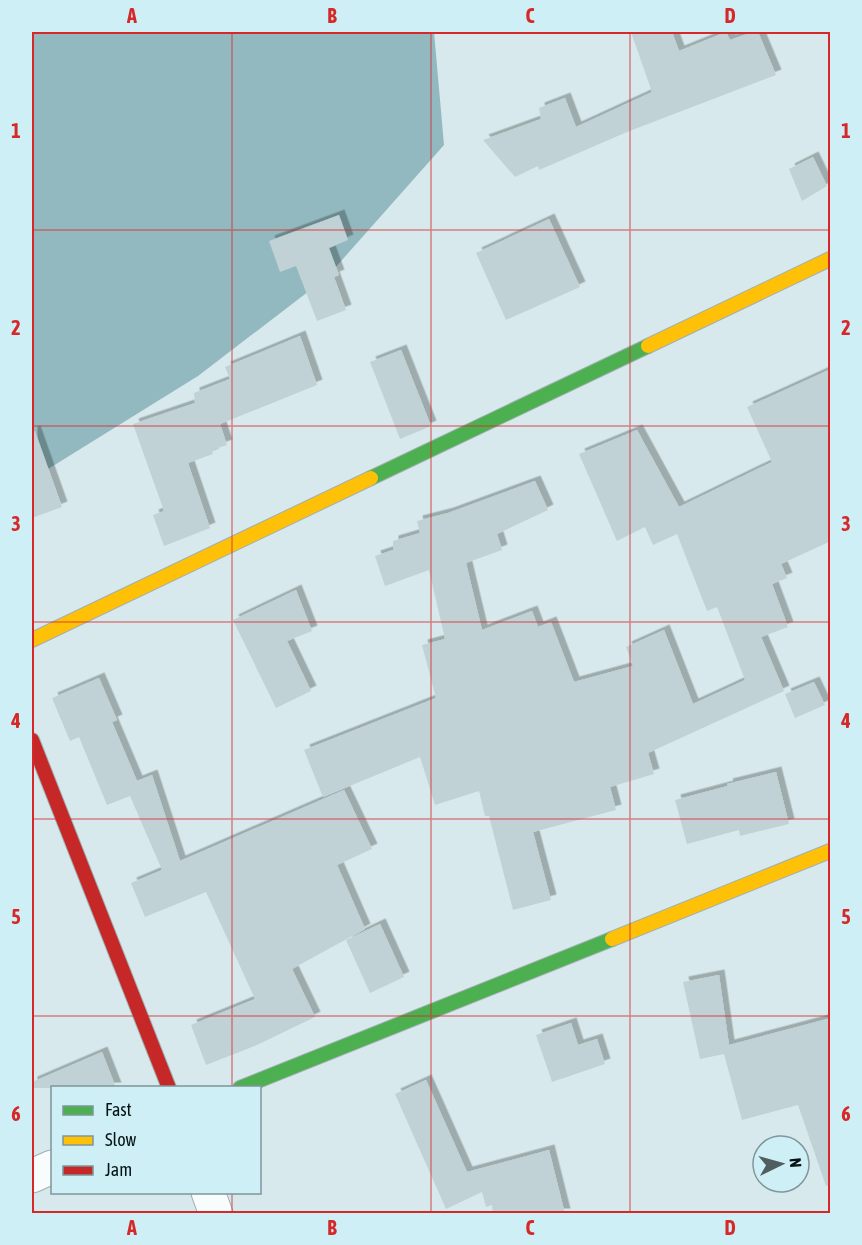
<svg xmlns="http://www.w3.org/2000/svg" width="862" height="1245" viewBox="0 0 862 1245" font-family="'Asap Condensed',sans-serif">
<defs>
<filter id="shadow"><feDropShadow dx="5.5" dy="-5.5" stdDeviation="0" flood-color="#0004"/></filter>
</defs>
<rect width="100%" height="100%" fill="#d7e9ec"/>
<path fill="#92b9bf" d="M 32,32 L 434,32 L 444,145 L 326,278 L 198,376 L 32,479 Z"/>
<g fill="#c0d2d5" filter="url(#shadow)">
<path d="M 631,32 L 672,32 L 679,51 L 726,32 L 730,40 L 753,32 L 758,32 L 776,75 L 627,132 L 539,170 L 538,166 L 515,177 L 483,140 L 541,119 L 539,108 L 565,98 L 576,127 L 652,92 Z"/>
<path d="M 813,157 L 827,186 L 802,201 L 789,169 Z"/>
<path d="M 339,215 L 348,240 L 329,248 L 339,275 L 334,277 L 346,310 L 317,321 L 296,266 L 280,272 L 269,241 Z"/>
<path d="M 549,219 L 580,287 L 506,320 L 476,253 Z"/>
<path d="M 300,336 L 317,385 L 220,424 L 227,445 L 212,450 L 213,454 L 188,463 L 210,528 L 164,546 L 153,515 L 164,511 L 133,424 L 195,403 L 194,393 L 230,379 L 225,367 Z"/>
<path d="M 401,350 L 431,426 L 400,439 L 370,362 Z"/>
<path d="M 831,369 L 831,541 L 781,564 L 787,578 L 772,584 L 788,627 L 761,637 L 784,691 L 648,753 L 654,774 L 610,787 L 616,810 L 533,832 L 551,900 L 513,910 L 489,816 L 485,816 L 479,791 L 435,805 L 420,757 L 323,797 L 304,750 L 436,698 L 422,645 L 445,639 L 429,570 L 385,586 L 375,556 L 393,550 L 393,541 L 420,533 L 417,521 L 448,513 L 535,481 L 548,510 L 497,534 L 502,550 L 466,563 L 482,630 L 532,611 L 538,627 L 551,622 L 574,682 L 633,666 L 626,647 L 664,630 L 693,704 L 745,680 L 717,607 L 707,611 L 677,534 L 653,545 L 645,527 L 617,541 L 579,454 L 637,430 L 679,507 L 772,462 L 747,407 Z"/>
<path d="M 35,431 L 62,507 L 32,518 L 32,432 Z"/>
<path d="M 296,590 L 312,631 L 287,641 L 311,691 L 276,708 L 233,620 Z"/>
<path d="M 99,678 L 117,720 L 112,722 L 137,781 L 152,775 L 180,861 L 344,790 L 372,849 L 337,865 L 365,929 L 292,969 L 315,1017 L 257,1045 L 206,1065 L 191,1025 L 255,999 L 206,892 L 145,917 L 131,883 L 162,870 L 130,796 L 107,805 L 79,737 L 70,741 L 52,698 Z"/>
<path d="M 814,682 L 825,705 L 795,718 L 785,694 Z"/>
<path d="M 776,772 L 789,824 L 740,836 L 739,830 L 687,844 L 675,800 L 728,786 L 727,784 Z"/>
<path d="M 380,924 L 404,977 L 370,993 L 346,940 Z"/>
<path d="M 719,975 L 729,1045 L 831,1018 L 831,1185 L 826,1186 L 798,1105 L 742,1120 L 724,1054 L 700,1059 L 683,982 Z"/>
<path d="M 571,1023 L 578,1045 L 597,1039 L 605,1064 L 552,1082 L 536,1035 Z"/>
<path d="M 102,1052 L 116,1088 L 32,1088 L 32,1082 Z"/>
<path d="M 426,1080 L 467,1172 L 549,1150 L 565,1214 L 493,1214 L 492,1205 L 486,1207 L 482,1192 L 446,1209 L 395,1094 Z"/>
</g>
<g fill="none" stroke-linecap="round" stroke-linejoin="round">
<defs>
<g id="street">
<path d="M 32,1176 L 52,1167"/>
<path d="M 208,1192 L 216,1214"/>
</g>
<g id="fast">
<path d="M 371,478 L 648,346"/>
<path d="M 240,1088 L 612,939"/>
</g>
<g id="slow">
<path d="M 648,346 L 830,259"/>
<path d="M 32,640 L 371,478"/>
<path d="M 612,939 L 830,851"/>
</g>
<path id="jam" d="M 32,740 L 169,1088"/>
</defs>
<use href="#street" stroke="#a1afb1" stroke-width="35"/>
<use href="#fast" stroke="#a1afb1" stroke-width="16"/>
<use href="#slow" stroke="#a1afb1" stroke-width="16"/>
<use href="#jam" stroke="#a1afb1" stroke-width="16"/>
<use href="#street" stroke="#f9fcfc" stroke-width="33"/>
<use href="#fast" stroke="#4caf50" stroke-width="14"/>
<use href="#slow" stroke="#ffc107" stroke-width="14"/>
<use href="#jam" stroke="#c62828" stroke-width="14"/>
</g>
<path fill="none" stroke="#d62828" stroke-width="1.5" stroke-opacity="0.55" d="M 232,32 L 232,1088M 431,32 L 431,1214M 630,32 L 630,1214M 32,230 L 830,230M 32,426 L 830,426M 32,622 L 830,622M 32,819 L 830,819M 32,1016 L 830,1016M 232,1192 L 232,1214"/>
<rect width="862" height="1245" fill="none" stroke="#ceeff5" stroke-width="66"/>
<rect x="51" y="1086" width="210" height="108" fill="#ceeff5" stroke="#7e979b" stroke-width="1.5"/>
<rect x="63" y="1106" width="30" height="9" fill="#4caf50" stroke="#7e979b" stroke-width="1.5"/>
<text x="105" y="1116" font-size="18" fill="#071315">Fast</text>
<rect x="63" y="1136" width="30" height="9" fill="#ffc107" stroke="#7e979b" stroke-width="1.5"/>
<text x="105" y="1146" font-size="18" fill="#071315">Slow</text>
<rect x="63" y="1166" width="30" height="9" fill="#c62828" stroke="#7e979b" stroke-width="1.5"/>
<text x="105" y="1176" font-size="18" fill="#071315">Jam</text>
<g transform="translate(781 1164) rotate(85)"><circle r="28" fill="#ceeff5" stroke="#7e979b" stroke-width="1.5"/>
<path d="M0-4.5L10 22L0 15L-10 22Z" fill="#505e60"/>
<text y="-9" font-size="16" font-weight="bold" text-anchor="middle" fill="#071315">N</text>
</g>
<rect x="33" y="33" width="796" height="1179" fill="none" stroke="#d62828" stroke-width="2"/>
<g font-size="20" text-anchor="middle" font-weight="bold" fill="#d62828">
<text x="132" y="23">A</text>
<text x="332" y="23">B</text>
<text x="530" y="23">C</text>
<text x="730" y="23">D</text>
<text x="16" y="138">1</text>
<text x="846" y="138">1</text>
<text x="16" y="335">2</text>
<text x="846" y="335">2</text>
<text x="16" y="531">3</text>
<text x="846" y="531">3</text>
<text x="16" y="728">4</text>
<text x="846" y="728">4</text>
<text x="16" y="924">5</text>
<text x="846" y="924">5</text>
<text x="16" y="1121">6</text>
<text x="846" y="1121">6</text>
<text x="132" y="1235">A</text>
<text x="332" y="1235">B</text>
<text x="530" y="1235">C</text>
<text x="730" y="1235">D</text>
</g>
</svg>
